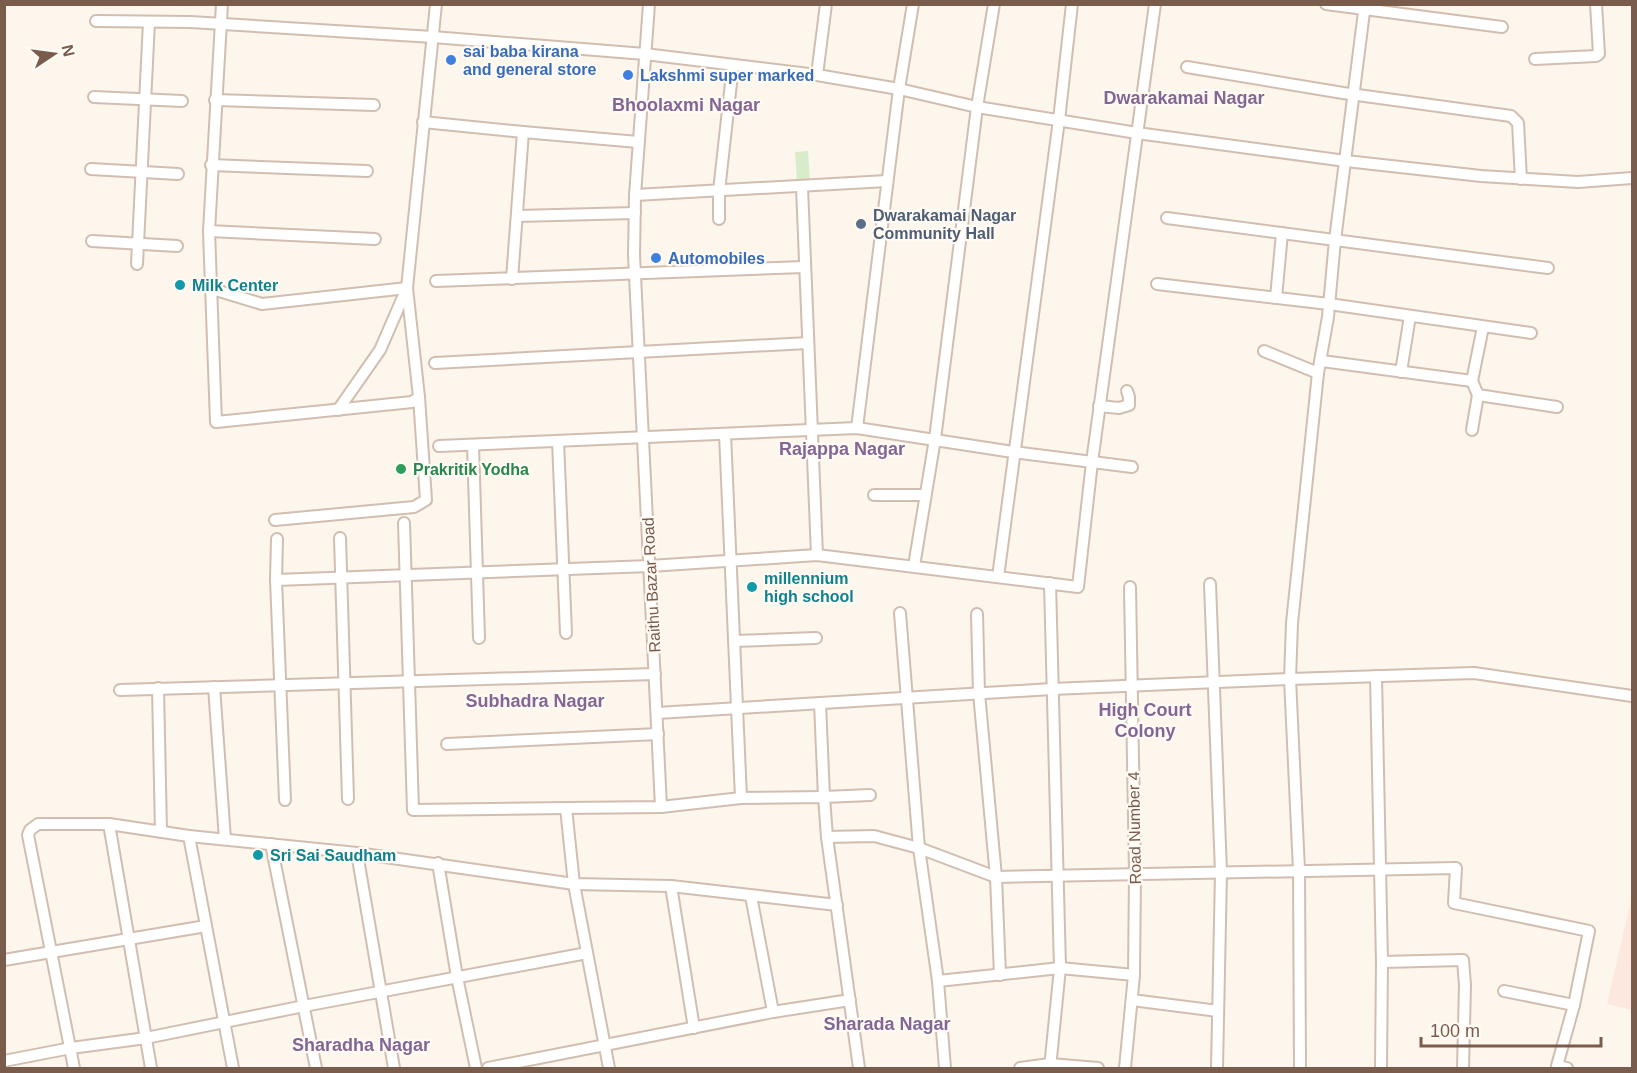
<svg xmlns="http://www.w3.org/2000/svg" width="1637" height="1073" viewBox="0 0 1637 1073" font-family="Arial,sans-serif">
<rect width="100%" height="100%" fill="#fdf6ec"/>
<path fill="#fde8e0" d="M 1632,896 L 1632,1010 L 1607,1004 Z"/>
<path fill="#d8ecc9" d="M 808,151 L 810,182 L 797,183 L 795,152 Z"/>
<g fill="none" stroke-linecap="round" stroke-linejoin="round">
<defs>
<g id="street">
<path d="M 222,4 L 209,231 L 375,239"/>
<path d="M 649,4 L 635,195 L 634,255 L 661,807"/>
<path d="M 1326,4 L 1502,27"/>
<path d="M 96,21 L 190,22 L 433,37 L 645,54 L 817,75 L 899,89 L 977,107 L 1137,133 L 1346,161 L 1481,176 L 1578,182 L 1632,178"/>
<path d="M 1535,59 L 1596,56 L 1599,54 L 1596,4"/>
<path d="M 1187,67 L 1343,93 L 1511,116 L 1518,123 L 1521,179"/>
<path d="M 817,75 L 826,4"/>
<path d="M 94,97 L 182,101"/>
<path d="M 215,100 L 374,105"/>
<path d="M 423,122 L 523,132"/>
<path d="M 211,165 L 367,171"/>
<path d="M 91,169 L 178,174"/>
<path d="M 802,187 L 817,555"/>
<path d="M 635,195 L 887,181"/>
<path d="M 517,216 L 635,213"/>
<path d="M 1167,218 L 1548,268"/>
<path d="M 719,219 L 719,191 L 733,65"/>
<path d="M 209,231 L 216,422 L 412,402 L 419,397 L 407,288 L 262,304 L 209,288"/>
<path d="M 92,241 L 177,246"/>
<path d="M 137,264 L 149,22"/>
<path d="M 512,279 L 523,132 L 638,142"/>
<path d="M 436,281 L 804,267"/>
<path d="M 1157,284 L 1329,304 L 1531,333"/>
<path d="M 1276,298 L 1282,233"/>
<path d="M 1264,351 L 1318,373"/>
<path d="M 1322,361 L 1472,381 L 1483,327"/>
<path d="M 435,363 L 808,343"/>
<path d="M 1401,372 L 1410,316"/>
<path d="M 1472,381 L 1478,395 L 1557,407"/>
<path d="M 1099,406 L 1119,408 L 1129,405 L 1129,397 L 1127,391"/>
<path d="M 338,410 L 380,350 L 407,288 L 436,4"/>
<path d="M 857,428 L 899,89 L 913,4"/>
<path d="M 1472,430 L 1478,395"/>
<path d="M 725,434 L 741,798"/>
<path d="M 558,441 L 566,633"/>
<path d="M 473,445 L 479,638"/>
<path d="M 439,446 L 857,428 L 1013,452 L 1132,467"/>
<path d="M 874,495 L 925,495"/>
<path d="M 275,520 L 414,507 L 426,500 L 419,397"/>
<path d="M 404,523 L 413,810 L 566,808"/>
<path d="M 340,538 L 348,799"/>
<path d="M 277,539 L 276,580 L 285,800"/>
<path d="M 914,566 L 935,439 L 977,107 L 994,4"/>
<path d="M 998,577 L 1059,120 L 1072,4"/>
<path d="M 276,580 L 650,566 L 817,555 L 1078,587 L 1092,462 L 1155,4"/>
<path d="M 1210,584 L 1221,872 L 1217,1068"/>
<path d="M 900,613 L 919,848 L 938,981 L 945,1068"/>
<path d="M 977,614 L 979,693 L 996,877 L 1000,975"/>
<path d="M 734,641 L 816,638"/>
<path d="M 1376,676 L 1382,962 L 1381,1068"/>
<path d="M 214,687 L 225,839"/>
<path d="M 158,688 L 161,832"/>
<path d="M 120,690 L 655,674"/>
<path d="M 820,703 L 824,797 L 870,795"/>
<path d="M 657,713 L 1052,689 L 1290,679 L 1474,673 L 1632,696"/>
<path d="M 447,744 L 658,734"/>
<path d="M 109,824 L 151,1068"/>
<path d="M 189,836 L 233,1068"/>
<path d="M 827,837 L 874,836 L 919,848 L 996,877 L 1456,868 L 1454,903 L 1589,931 L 1574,1005"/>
<path d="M 271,844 L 316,1068"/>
<path d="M 357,853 L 394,1068"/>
<path d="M 438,863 L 457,977 L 476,1068"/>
<path d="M 671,886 L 694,1028"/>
<path d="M 751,896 L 773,1012"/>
<path d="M 4,960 L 206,926"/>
<path d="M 1382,962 L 1463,960 L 1465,985 L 1463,1068"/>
<path d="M 938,981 L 1060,968 L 1134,975"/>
<path d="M 1504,991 L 1574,1005 L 1557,1066 L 1567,1068"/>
<path d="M 1132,1000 L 1218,1011"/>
<path d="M 4,1061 L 71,1048 L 146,1038 L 304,1006 L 587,953"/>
<path d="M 74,1068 L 28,835 L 30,830 L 38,824 L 109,824 L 189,836 L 357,853 L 574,884 L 671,886 L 837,905"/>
<path d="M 488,1068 L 773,1012 L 850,1000"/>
<path d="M 609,1068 L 574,884 L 566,808 L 661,807 L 741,798 L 824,797 L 827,837 L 859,1068"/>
<path d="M 1020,1068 L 1050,1064 L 1098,1068"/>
<path d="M 1050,1068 L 1060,968 L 1050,583"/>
<path d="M 1125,1068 L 1134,975 L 1135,874 L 1130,587"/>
<path d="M 1300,1068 L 1299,870 L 1290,679 L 1292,623 L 1318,373 L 1328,317 L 1335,240 L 1365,4"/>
</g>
</defs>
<use href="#street" stroke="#d1beb0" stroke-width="14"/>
<use href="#street" stroke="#fff" stroke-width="10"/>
</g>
<g fill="#3f7fe0" stroke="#fffaf3" stroke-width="2">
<circle cx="451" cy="60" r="6"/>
<circle cx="628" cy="75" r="6"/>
<circle cx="656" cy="258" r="6"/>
</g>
<circle fill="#5c6f8a" stroke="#fffaf3" stroke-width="2" cx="861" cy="224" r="6"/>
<g fill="#0f9aa8" stroke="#fffaf3" stroke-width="2">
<circle cx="180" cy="285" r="6"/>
<circle cx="752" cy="587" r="6"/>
<circle cx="258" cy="855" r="6"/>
</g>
<circle fill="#2e9e5b" stroke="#fffaf3" stroke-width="2" cx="401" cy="469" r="6"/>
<g text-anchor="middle" stroke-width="4.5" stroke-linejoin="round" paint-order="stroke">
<g font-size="16" font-weight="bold" fill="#366cbe" stroke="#fffaf3" text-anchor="start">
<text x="463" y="57">sai baba kirana<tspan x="463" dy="18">and general store</tspan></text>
<text x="640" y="81">Lakshmi super marked</text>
<text x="668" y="264">Automobiles</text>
</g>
<g font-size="16" font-weight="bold" fill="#4e5e75" stroke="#fffaf3" text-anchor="start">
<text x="873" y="221">Dwarakamai Nagar<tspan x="873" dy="18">Community Hall</tspan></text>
</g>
<g font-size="16" font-weight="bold" fill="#0d838f" stroke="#fffaf3" text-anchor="start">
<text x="192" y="291">Milk Center</text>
<text x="764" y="584">millennium<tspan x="764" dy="18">high school</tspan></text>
<text x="270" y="861">Sri Sai Saudham</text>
</g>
<g font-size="16" font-weight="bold" fill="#27864d" stroke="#fffaf3" text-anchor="start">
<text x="413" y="475">Prakritik Yodha</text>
</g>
<g font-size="16" fill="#7a5c4d" stroke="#fffaf3">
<text transform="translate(651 585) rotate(-93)" y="6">Raithu Bazar Road</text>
<text transform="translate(1134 828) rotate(-91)" y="6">Road Number 4</text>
</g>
<g font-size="18" font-weight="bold" fill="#846695" stroke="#fffaf3">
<text x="1184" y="104">Dwarakamai Nagar</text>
<text x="686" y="111">Bhoolaxmi Nagar</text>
<text x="842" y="455">Rajappa Nagar</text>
<text x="535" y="707">Subhadra Nagar</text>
<text x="1145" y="716">High Court<tspan x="1145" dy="21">Colony</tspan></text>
<text x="887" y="1030">Sharada Nagar</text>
<text x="361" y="1051">Sharadha Nagar</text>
</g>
</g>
<rect width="1637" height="1073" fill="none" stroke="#7a5c4d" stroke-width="12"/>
<g transform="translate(54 54) rotate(77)" stroke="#fffaf3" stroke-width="4.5" paint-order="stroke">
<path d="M0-4.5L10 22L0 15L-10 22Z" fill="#7a5c4d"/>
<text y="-9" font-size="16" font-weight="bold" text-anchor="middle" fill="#7a5c4d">N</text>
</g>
<path d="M1421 1037v9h180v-9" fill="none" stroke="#7a5c4d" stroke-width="3"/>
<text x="1430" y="1037" font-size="18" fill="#7a5c4d" stroke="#fffaf3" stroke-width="4.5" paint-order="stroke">100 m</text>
</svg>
